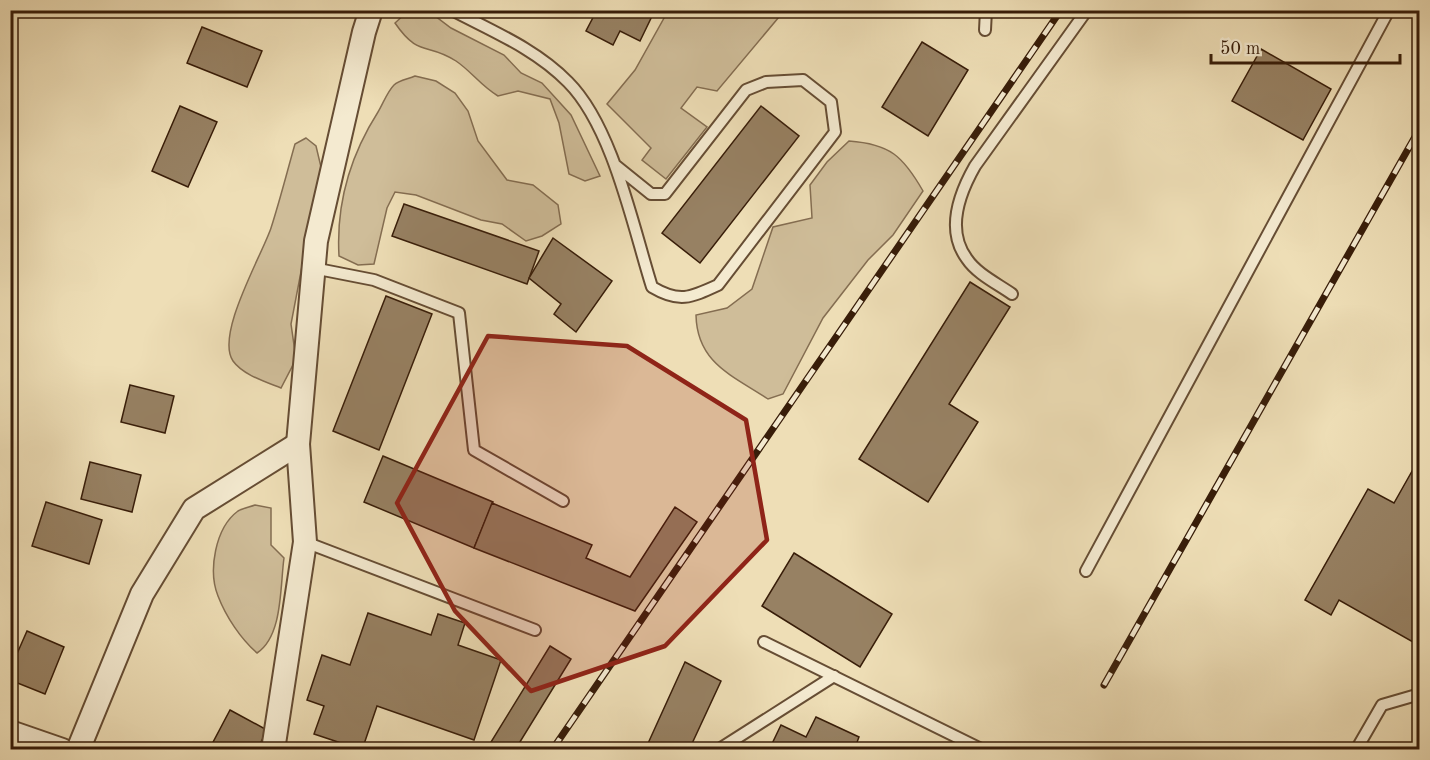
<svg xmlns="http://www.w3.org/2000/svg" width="1430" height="760" viewBox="0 0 1430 760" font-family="'Old Standard TT',serif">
<rect width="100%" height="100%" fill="#eedeb6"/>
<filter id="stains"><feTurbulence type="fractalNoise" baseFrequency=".00333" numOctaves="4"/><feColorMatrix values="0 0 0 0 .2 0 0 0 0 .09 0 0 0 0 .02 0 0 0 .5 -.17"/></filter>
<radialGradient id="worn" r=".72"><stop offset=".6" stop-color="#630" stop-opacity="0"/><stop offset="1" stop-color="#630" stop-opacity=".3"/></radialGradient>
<g fill="#cfbd99" stroke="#846d51" stroke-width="1.5">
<path d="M 418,10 L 431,13 L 451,28 L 504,55 L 521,73 L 542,83 L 571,115 L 600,176 L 585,181 L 569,174 L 559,123 L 550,99 L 518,91 L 498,96 C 481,86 471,71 456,61 C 427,42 419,58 395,23 L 407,12 Z"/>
<path d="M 668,11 L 784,11 L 717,91 L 697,87 L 681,108 L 707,127 L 666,179 L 642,160 L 651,148 L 607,104 L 635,70 Z"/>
<path d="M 415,76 L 436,81 L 455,93 L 468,111 L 478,141 L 507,180 L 533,185 L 558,205 L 561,224 L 542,236 L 526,241 L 502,224 L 481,220 L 416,195 L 395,192 L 387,208 L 374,264 L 358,265 L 339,256 C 336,204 350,156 378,112 C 383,104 387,92 394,85 C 399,80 409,79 415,76 Z"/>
<path d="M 306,138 L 316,146 L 321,167 L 291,324 L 296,359 L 281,388 C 266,382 243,375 233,361 C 215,335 262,255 271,228 C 280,200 287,172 295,144 Z"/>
<path d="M 849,141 C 890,144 903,156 923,191 L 893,235 L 868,260 L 823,318 L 783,394 L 768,399 C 732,375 697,363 696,315 L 727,308 L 752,289 L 773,227 L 812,218 L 810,185 L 827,162 Z"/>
<path d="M 255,505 L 271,508 L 271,545 L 284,558 C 280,586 283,636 257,653 C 241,639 226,617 218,596 C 208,571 215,528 238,511 C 243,508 250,507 255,505 Z"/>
</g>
<g fill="#978163" stroke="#381d09" stroke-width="1.5">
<path d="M 597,10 L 655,10 L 640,41 L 620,31 L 613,45 L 586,31 Z"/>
<path d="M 202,27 L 262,51 L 247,87 L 187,63 Z"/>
<path d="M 922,42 L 968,70 L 928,136 L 882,107 Z"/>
<path d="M 1261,49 L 1331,89 L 1303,140 L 1232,101 Z"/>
<path d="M 180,106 L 217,122 L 188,187 L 152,171 Z"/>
<path d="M 761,106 L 799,136 L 700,263 L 662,233 Z"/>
<path d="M 404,204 L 539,251 L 527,284 L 392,236 Z"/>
<path d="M 553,238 L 612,281 L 576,332 L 554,314 L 561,304 L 529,278 Z"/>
<path d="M 970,282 L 1010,307 L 949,404 L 978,422 L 928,502 L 859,459 Z"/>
<path d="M 386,296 L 432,314 L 379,450 L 333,431 Z"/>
<path d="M 130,385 L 174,396 L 165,433 L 121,422 Z"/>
<path d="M 383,456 L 493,502 L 474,548 L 364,502 Z"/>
<path d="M 1420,457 L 1420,646 L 1339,600 L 1331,615 L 1305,600 L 1368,489 L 1394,503 Z"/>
<path d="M 90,462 L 141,475 L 132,512 L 81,499 Z"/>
<path d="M 46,502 L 102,520 L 89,564 L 32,546 Z"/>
<path d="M 492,503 L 592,545 L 586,558 L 630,577 L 675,507 L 697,522 L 635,611 L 474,548 Z"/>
<path d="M 794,553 L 892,614 L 860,667 L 762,606 Z"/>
<path d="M 368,613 L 431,635 L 438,614 L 465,623 L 458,645 L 501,660 L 474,740 L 377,706 L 362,750 L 314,734 L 324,706 L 307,700 L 322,655 L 350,665 Z"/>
<path d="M 27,631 L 64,647 L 45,694 L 10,680 L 10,653 L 16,656 Z"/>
<path d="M 550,646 L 571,659 L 515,750 L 502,750 L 491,742 Z"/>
<path d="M 685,662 L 721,681 L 689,750 L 645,750 Z"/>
<path d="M 230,710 L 267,730 L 257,750 L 218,750 L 211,746 Z"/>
<path d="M 816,717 L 859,737 L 854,750 L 769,750 L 781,725 L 806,737 Z"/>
</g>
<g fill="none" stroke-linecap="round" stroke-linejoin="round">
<defs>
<g id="service">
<path d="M 452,10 C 492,31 536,49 568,82 C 613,127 633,227 652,287 C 679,303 690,298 718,285 L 835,132 L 831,102 L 803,80 L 766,82 L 746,90 L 665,194 L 651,194 L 615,165"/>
<path d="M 985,30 L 986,10"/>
<path d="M 313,268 L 374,280 L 459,313 L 474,450 L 563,501"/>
<path d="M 1012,294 C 998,284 977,274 967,259 C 946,231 959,194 975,166 L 1087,10"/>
<path d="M 305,542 L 535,630"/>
<path d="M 1086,571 L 1389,10"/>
<path d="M 764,642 L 983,750"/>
<path d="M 718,750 L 834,676"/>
<path d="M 1356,750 L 1382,705 L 1420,694"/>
</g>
<g id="minor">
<path d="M 10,732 L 62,750"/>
<path d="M 78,750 L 142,594 L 194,509 L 298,444"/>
<path d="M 273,750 L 305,542 L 298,444 L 316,241 L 364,32 L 371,10"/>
</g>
</defs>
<use href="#service" stroke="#664d34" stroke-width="14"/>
<use href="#minor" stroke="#664d34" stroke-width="26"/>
<use href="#service" stroke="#f4ead0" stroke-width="10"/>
<use href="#minor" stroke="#f4ead0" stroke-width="22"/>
<defs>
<g id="rail">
<path d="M 1104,685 L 1420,128"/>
<path d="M 552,750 L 1061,10"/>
</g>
</defs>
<use href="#rail" stroke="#381d09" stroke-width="7"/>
<use href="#rail" stroke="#f4ead0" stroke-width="4.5" stroke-dasharray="14" stroke-linecap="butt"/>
</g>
<path fill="#8f2418" fill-opacity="0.2" stroke="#8f2418" stroke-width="4.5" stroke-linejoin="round" d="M 488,336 L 627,346 L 746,420 L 767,540 L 665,646 L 531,691 L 455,611 L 397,503 Z"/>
<rect width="1430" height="760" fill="none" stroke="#eedeb6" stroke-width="36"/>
<rect x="12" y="12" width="1406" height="736" fill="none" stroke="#381d09" stroke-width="3"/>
<rect x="18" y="18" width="1394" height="724" fill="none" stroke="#381d09" stroke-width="1.5"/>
<path d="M1211 54v9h189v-9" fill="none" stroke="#381d09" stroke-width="3"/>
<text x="1220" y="54" font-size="18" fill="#381d09" stroke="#f4ead0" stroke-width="4.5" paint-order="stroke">50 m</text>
<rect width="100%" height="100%" filter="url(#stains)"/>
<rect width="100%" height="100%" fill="url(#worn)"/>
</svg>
